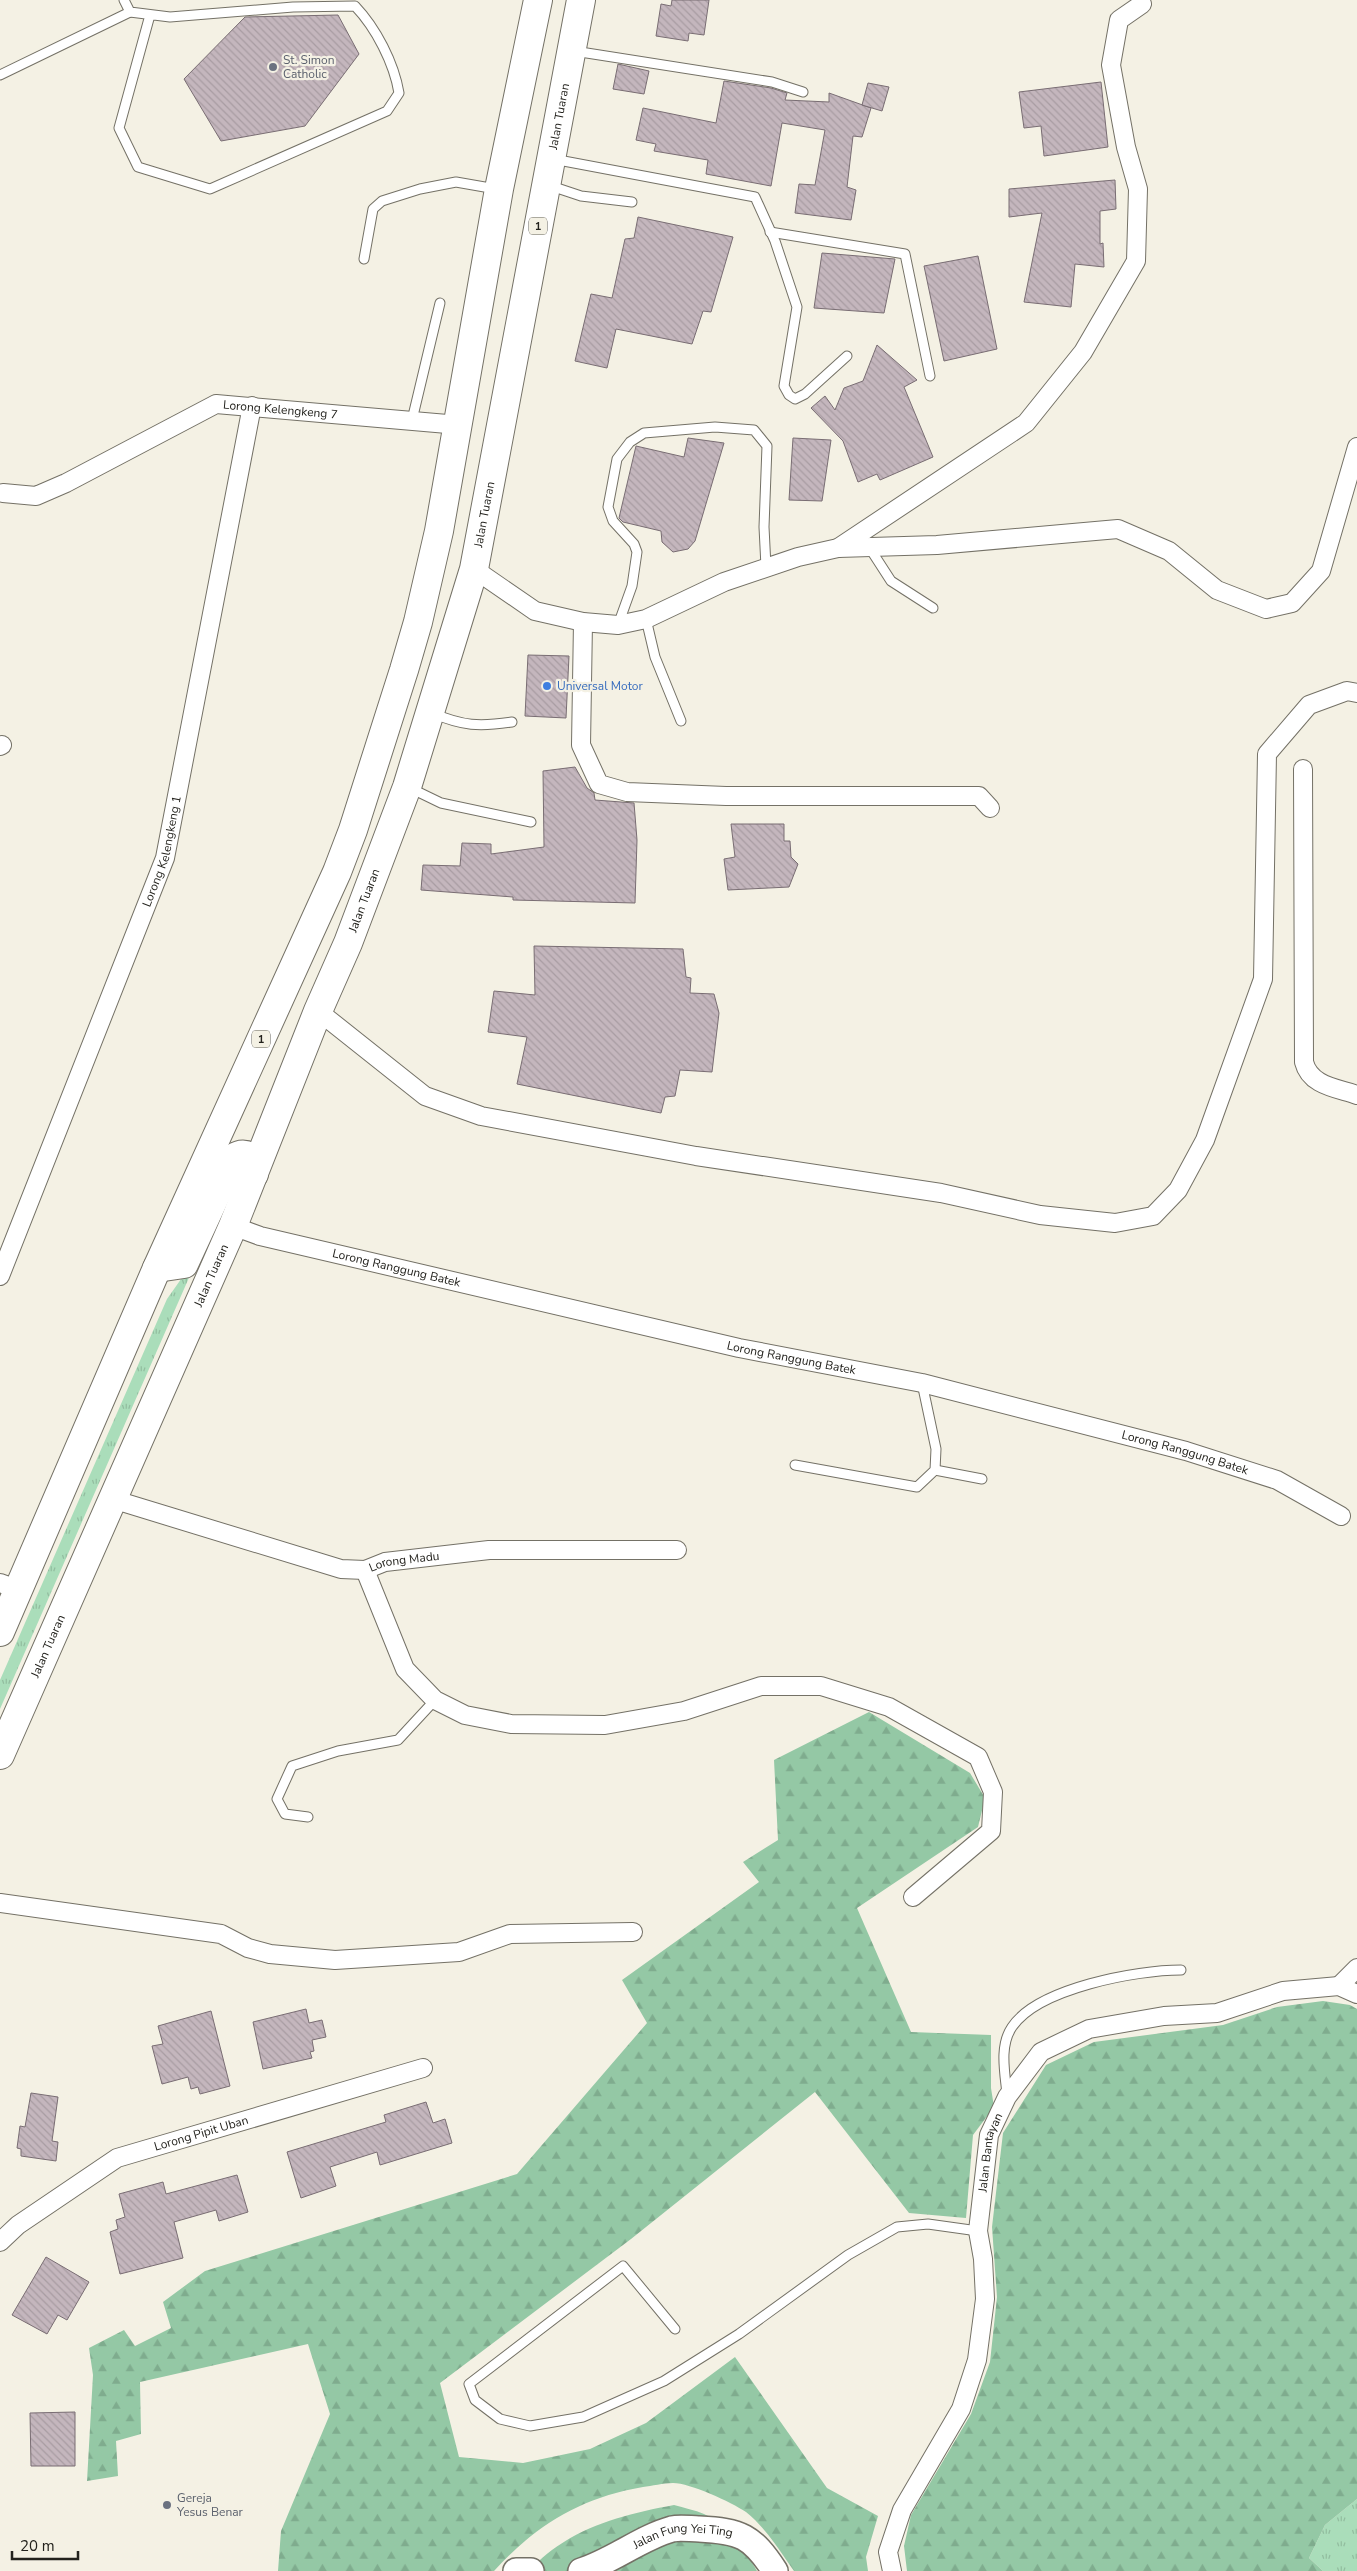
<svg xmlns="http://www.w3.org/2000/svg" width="1357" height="2571" viewBox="0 0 1357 2571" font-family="'Nunito Sans',sans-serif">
<defs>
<pattern id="grass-tufts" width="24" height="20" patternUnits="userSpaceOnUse" patternTransform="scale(1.25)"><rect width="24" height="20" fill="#aaddba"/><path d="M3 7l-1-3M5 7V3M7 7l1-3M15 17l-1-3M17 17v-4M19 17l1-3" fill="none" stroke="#92bd9f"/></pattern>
<pattern id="forest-firs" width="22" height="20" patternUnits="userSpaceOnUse" patternTransform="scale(1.25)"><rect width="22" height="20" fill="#94c8a5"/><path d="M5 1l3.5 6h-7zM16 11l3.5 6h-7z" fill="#7fac8e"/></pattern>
<pattern id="building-back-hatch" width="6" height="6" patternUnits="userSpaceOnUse" patternTransform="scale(1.25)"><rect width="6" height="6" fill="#c4b6bd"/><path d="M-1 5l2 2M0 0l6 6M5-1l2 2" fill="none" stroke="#a89ca2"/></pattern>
</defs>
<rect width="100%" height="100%" fill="#f4f1e4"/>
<g fill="url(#grass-tufts)">
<path d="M 234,1175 L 0,1709 L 0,1680 L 167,1299 L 186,1272 Z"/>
<path d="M 1357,2499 L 1357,2571 L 1323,2571 L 1309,2558 L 1325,2525 Z"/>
</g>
<g fill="url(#forest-firs)">
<path d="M 869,1712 L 970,1773 L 985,1798 L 978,1827 L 857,1908 L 911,2032 L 991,2035 L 991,2088 L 994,2107 L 973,2135 L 966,2218 L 909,2213 L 815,2092 L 631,2239 L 440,2383 L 459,2457 L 523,2463 L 590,2449 L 646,2423 L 735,2357 L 827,2488 L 878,2516 L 866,2557 L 868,2571 L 794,2571 C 780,2551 765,2527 746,2512 C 731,2502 690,2483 673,2483 C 663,2483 652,2486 643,2487 C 580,2498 536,2525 494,2571 L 278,2571 L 281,2531 L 330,2414 L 308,2344 L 140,2382 L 141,2434 L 116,2441 L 118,2476 L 87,2481 L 93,2375 L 89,2348 L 124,2330 L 135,2346 L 171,2328 L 163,2302 L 205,2271 L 517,2174 L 647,2023 L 622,1980 L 759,1882 L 743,1862 L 778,1840 L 774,1760 Z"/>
<path d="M 1323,2001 L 1350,2005 L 1357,2009 L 1357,2499 L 1325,2525 L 1309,2558 L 1323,2571 L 907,2571 L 904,2546 L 911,2515 L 971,2414 L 990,2362 L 997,2297 L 992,2227 L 1003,2133 L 1046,2065 L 1094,2042 L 1223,2025 L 1277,2007 Z"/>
<path d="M 674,2505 C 684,2508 695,2510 704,2514 C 727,2525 745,2550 757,2571 L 529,2571 C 567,2529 620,2515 674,2505 Z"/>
</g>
<g fill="url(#building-back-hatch)" stroke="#796d73">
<path d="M 672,0 L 709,0 L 704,35 L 689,33 L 688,41 L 656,36 L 661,4 L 671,6 Z"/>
<path d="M 338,15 L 359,54 L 305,126 L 221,141 L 184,79 L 245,17 Z"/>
<path d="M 618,64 L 649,71 L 644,94 L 613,89 Z"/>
<path d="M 724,81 L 771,88 L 787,93 L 785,100 L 829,102 L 829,93 L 871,108 L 862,137 L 853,136 L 847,187 L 856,190 L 851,220 L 795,213 L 799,184 L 815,185 L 825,130 L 782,123 L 771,186 L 706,174 L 708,160 L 654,151 L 656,144 L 636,140 L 643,108 L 716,123 Z"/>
<path d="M 1101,82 L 1108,147 L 1044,156 L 1041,126 L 1024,128 L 1019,92 Z"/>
<path d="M 868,83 L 889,87 L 882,111 L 862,105 Z"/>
<path d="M 1115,180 L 1116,209 L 1100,211 L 1100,244 L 1103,243 L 1104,267 L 1075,264 L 1071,307 L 1024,302 L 1042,213 L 1009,217 L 1009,189 Z"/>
<path d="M 638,217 L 733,237 L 711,312 L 703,311 L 692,344 L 616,329 L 607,368 L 575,361 L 591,294 L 612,298 L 625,239 L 634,238 Z"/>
<path d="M 822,253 L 895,259 L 884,313 L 814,308 Z"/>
<path d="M 978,256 L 997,349 L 944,361 L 924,266 Z"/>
<path d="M 877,345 L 917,380 L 904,387 L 933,457 L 880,480 L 877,474 L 858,482 L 843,441 L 811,408 L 825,396 L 835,410 L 844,388 L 863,381 Z"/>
<path d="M 688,438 L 724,443 L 695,541 L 688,549 L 673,552 L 662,542 L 661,531 L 623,522 L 619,518 L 636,446 L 684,457 Z"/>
<path d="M 793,438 L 831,440 L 822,501 L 789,500 Z"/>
<path d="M 528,655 L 569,656 L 566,718 L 525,716 Z"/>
<path d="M 575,767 L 587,788 L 594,793 L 595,800 L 634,803 L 637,840 L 635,903 L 513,900 L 513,897 L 421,890 L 423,865 L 460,866 L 462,843 L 491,844 L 491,854 L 544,847 L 543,771 Z"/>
<path d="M 731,824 L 784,824 L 784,841 L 790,841 L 791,857 L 798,864 L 789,887 L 728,890 L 724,859 L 735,857 Z"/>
<path d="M 534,946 L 683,949 L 686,977 L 691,978 L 690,993 L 714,994 L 719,1013 L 712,1072 L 680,1070 L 675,1096 L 665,1097 L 661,1113 L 517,1084 L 527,1037 L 488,1032 L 494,991 L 535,995 Z"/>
<path d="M 306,2009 L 309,2023 L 322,2020 L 326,2037 L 312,2040 L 314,2051 L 310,2052 L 312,2058 L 263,2069 L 253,2022 Z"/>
<path d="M 211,2011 L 230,2086 L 200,2094 L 198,2087 L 191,2089 L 188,2077 L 162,2084 L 152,2046 L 163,2044 L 158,2026 Z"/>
<path d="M 31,2093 L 58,2097 L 52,2141 L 58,2142 L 56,2161 L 21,2156 L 21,2149 L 17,2148 L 20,2126 L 25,2127 Z"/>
<path d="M 426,2102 L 433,2123 L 445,2119 L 452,2143 L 380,2165 L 377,2152 L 330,2167 L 336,2186 L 301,2198 L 287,2152 L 386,2122 L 384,2115 Z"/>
<path d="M 237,2175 L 248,2212 L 219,2221 L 216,2210 L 174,2222 L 183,2258 L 120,2274 L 110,2232 L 118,2229 L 116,2220 L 125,2217 L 119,2194 L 163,2182 L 166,2194 Z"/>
<path d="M 46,2257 L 89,2282 L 67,2320 L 58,2315 L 47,2334 L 12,2315 Z"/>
<path d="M 75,2412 L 75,2466 L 31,2466 L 30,2413 Z"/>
</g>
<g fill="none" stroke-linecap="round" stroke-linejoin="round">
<defs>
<g id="lane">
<path d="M 124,0 L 130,12 L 170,17 L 293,7 L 355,6 C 376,28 394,63 399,93 L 387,111 L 210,189 L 138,167 L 119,128 L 150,15"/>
<path d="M 574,51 L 772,82 L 803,92"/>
<path d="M 0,75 L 130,12"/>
<path d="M 553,159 L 755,197 L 775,241 L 797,307 L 784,386 L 789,395 L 795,399 L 805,394 L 847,356"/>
<path d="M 548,185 L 581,196 L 632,202"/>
<path d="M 770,232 L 905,254 L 930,376"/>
<path d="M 364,259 L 373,209 L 382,201 L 420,189 L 456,182 L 496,189"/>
<path d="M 412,420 L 440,303"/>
<path d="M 869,547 L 891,581 L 933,608"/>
<path d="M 646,619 L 655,657 L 681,721"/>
<path d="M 618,625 L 632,586 L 637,552 L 634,544 L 613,521 L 608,507 L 617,459 L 630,442 L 644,433 L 715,427 L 754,430 L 767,446 L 764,527 L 766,567"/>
<path d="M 432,713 C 463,726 479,727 512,722"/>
<path d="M 410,788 L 441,803 L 531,822"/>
<path d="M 795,1465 L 917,1487 L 935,1470 L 936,1449 L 922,1383"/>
<path d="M 935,1470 L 982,1479"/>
<path d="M 308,1817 L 285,1814 L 277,1799 L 292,1766 L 338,1751 L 398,1740 L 435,1700"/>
<path d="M 1007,2094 C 1005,2073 999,2046 1012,2027 C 1038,1988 1137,1970 1181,1970"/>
<path d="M 675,2329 L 623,2266 L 469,2384 L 475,2400 L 500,2419 L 530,2426 L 583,2417 L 664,2381 L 739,2334 L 848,2255 L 897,2227 L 928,2224 L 978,2231"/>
</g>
<g id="street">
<path id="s1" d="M 3,493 L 36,496 L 66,483 L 216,404 L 459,425"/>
<path d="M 838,548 L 937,545 L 1118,529 L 1169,551 L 1217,590 L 1266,609 L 1292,603 L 1321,571 L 1357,447"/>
<path d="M 474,569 L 535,611 L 583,622 L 618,625 L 646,619 L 724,582 L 798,557 L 838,548 L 1026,423 L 1083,352 L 1136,261 L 1138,189 L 1126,147 L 1111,65 L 1119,20 L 1142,4"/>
<path d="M 583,622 L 581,745 L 599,784 L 627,792 L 726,796 L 979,796 L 990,808"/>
<path d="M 0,746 L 2,745"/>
<path d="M 1303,769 L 1304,1062 C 1310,1086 1337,1088 1357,1095"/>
<path d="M 318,1011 L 425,1096 L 481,1116 L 696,1156 L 941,1193 L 1040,1215 L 1115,1223 L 1153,1216 L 1178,1190 L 1205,1140 L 1263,979 L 1267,754 L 1309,705 L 1347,691 L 1357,693"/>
<path id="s2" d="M 233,1226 L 260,1236 L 739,1348 L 922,1383 L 1186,1451 L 1277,1480 L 1341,1516"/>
<path id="s3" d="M 0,1276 L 165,858 L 252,406"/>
<path id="s4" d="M 112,1499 L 341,1569 L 365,1570 L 385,1562 L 489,1550 L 677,1550"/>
<path d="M 365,1570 L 405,1669 L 435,1700 L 465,1715 L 511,1724 L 605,1725 L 684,1711 L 761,1686 L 821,1686 L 889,1707 L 978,1757 L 993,1792 L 991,1831 L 913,1897"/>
<path d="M 0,1583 L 19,1590"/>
<path d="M 0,1903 L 221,1934 L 248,1948 L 270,1954 L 335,1960 L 459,1952 L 510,1934 L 633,1932"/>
<path d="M 1339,1986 L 1357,1968"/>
<path id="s5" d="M 0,2242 L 18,2225 L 117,2158 L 423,2068"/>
<path id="s6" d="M 892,2571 L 888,2552 L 902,2510 L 961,2409 L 977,2360 L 985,2299 L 983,2259 L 978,2231 L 989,2135 L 1007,2097 L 1041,2052 L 1089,2029 L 1164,2016 L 1217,2013 L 1283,1991 L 1339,1986 L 1357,1994"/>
</g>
<g id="secondary">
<path d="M 516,2571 L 531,2571"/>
<path id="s7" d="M 581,2571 C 613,2561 640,2538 672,2529 C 680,2527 691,2529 699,2529 C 741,2531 752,2536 775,2571"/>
</g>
<g id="primary">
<path d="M 157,1268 L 184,1264 L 233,1158 C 241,1153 246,1153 253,1159 L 254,1174"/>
<path d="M 0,1632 L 157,1268 L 337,872 L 353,830 L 404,670 L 418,622 L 439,531 L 499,189 L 538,0"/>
<path id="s8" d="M 0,1755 L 233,1226 L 318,1011 L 348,943 L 407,787 L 474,569 L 581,0"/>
</g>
</defs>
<use href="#lane" stroke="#747166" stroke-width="11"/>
<use href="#street" stroke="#747166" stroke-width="20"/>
<use href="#secondary" stroke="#747166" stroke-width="28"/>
<use href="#primary" stroke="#747166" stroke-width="30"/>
<use href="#lane" stroke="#fff" stroke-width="9"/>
<use href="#street" stroke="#fff" stroke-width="18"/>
<use href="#secondary" stroke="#fff" stroke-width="25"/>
<use href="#primary" stroke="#fff" stroke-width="28"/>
</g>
<g fill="#6b7280" stroke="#f4f1e4" stroke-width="2">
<circle cx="273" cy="67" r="5"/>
<circle cx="167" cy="2505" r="5"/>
</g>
<circle fill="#3f7fe0" stroke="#f4f1e4" stroke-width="2" cx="547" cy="686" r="5"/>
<g text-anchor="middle" stroke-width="4.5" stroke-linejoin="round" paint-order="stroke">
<g fill="#f4f1e4" stroke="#626059" stroke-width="1">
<rect x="529" y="217.5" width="18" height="17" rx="4"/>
<rect x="252" y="1030.5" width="18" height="17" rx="4"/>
</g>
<g font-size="11" font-weight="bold" fill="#23221d">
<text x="538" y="230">1</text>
<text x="261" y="1043">1</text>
</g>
<g font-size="12" fill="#5b616d" stroke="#f4f1e4" text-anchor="start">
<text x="283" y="64">St. Simon<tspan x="283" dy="14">Catholic</tspan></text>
<text x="177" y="2502">Gereja<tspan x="177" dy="14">Yesus Benar</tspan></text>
</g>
<g font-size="12" fill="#23221d" stroke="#f4f1e4">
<text dy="4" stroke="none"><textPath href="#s8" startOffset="1739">Jalan Tuaran</textPath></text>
<text dy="4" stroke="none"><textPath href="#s1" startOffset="300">Lorong Kelengkeng 7</textPath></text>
<text dy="4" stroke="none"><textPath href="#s8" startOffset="1334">Jalan Tuaran</textPath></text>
<text dy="4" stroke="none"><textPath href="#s3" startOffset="455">Lorong Kelengkeng 1</textPath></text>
<text dy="4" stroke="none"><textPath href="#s8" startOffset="929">Jalan Tuaran</textPath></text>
<text dy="4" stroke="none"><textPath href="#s2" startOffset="169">Lorong Ranggung Batek</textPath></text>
<text dy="4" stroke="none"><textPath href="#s8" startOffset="524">Jalan Tuaran</textPath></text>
<text dy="4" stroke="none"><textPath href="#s2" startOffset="574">Lorong Ranggung Batek</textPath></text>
<text dy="4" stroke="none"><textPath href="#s2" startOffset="979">Lorong Ranggung Batek</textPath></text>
<text dy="4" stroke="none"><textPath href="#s4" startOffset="304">Lorong Madu</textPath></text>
<text dy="4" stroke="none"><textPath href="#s8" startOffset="119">Jalan Tuaran</textPath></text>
<text dy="4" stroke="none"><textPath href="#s5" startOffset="232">Lorong Pipit Uban</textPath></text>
<text dy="4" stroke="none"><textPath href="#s6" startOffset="442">Jalan Bantayan</textPath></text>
<text dy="4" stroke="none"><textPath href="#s7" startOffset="110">Jalan Fung Yei Ting</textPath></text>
</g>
<g font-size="12" fill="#366cbe" stroke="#f4f1e4" text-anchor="start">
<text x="557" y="690">Universal Motor</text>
</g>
</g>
<path d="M12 2551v8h66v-8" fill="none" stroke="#23221d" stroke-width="2.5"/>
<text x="20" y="2551" font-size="15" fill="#23221d" stroke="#f4f1e4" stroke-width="4" paint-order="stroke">20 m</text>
</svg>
